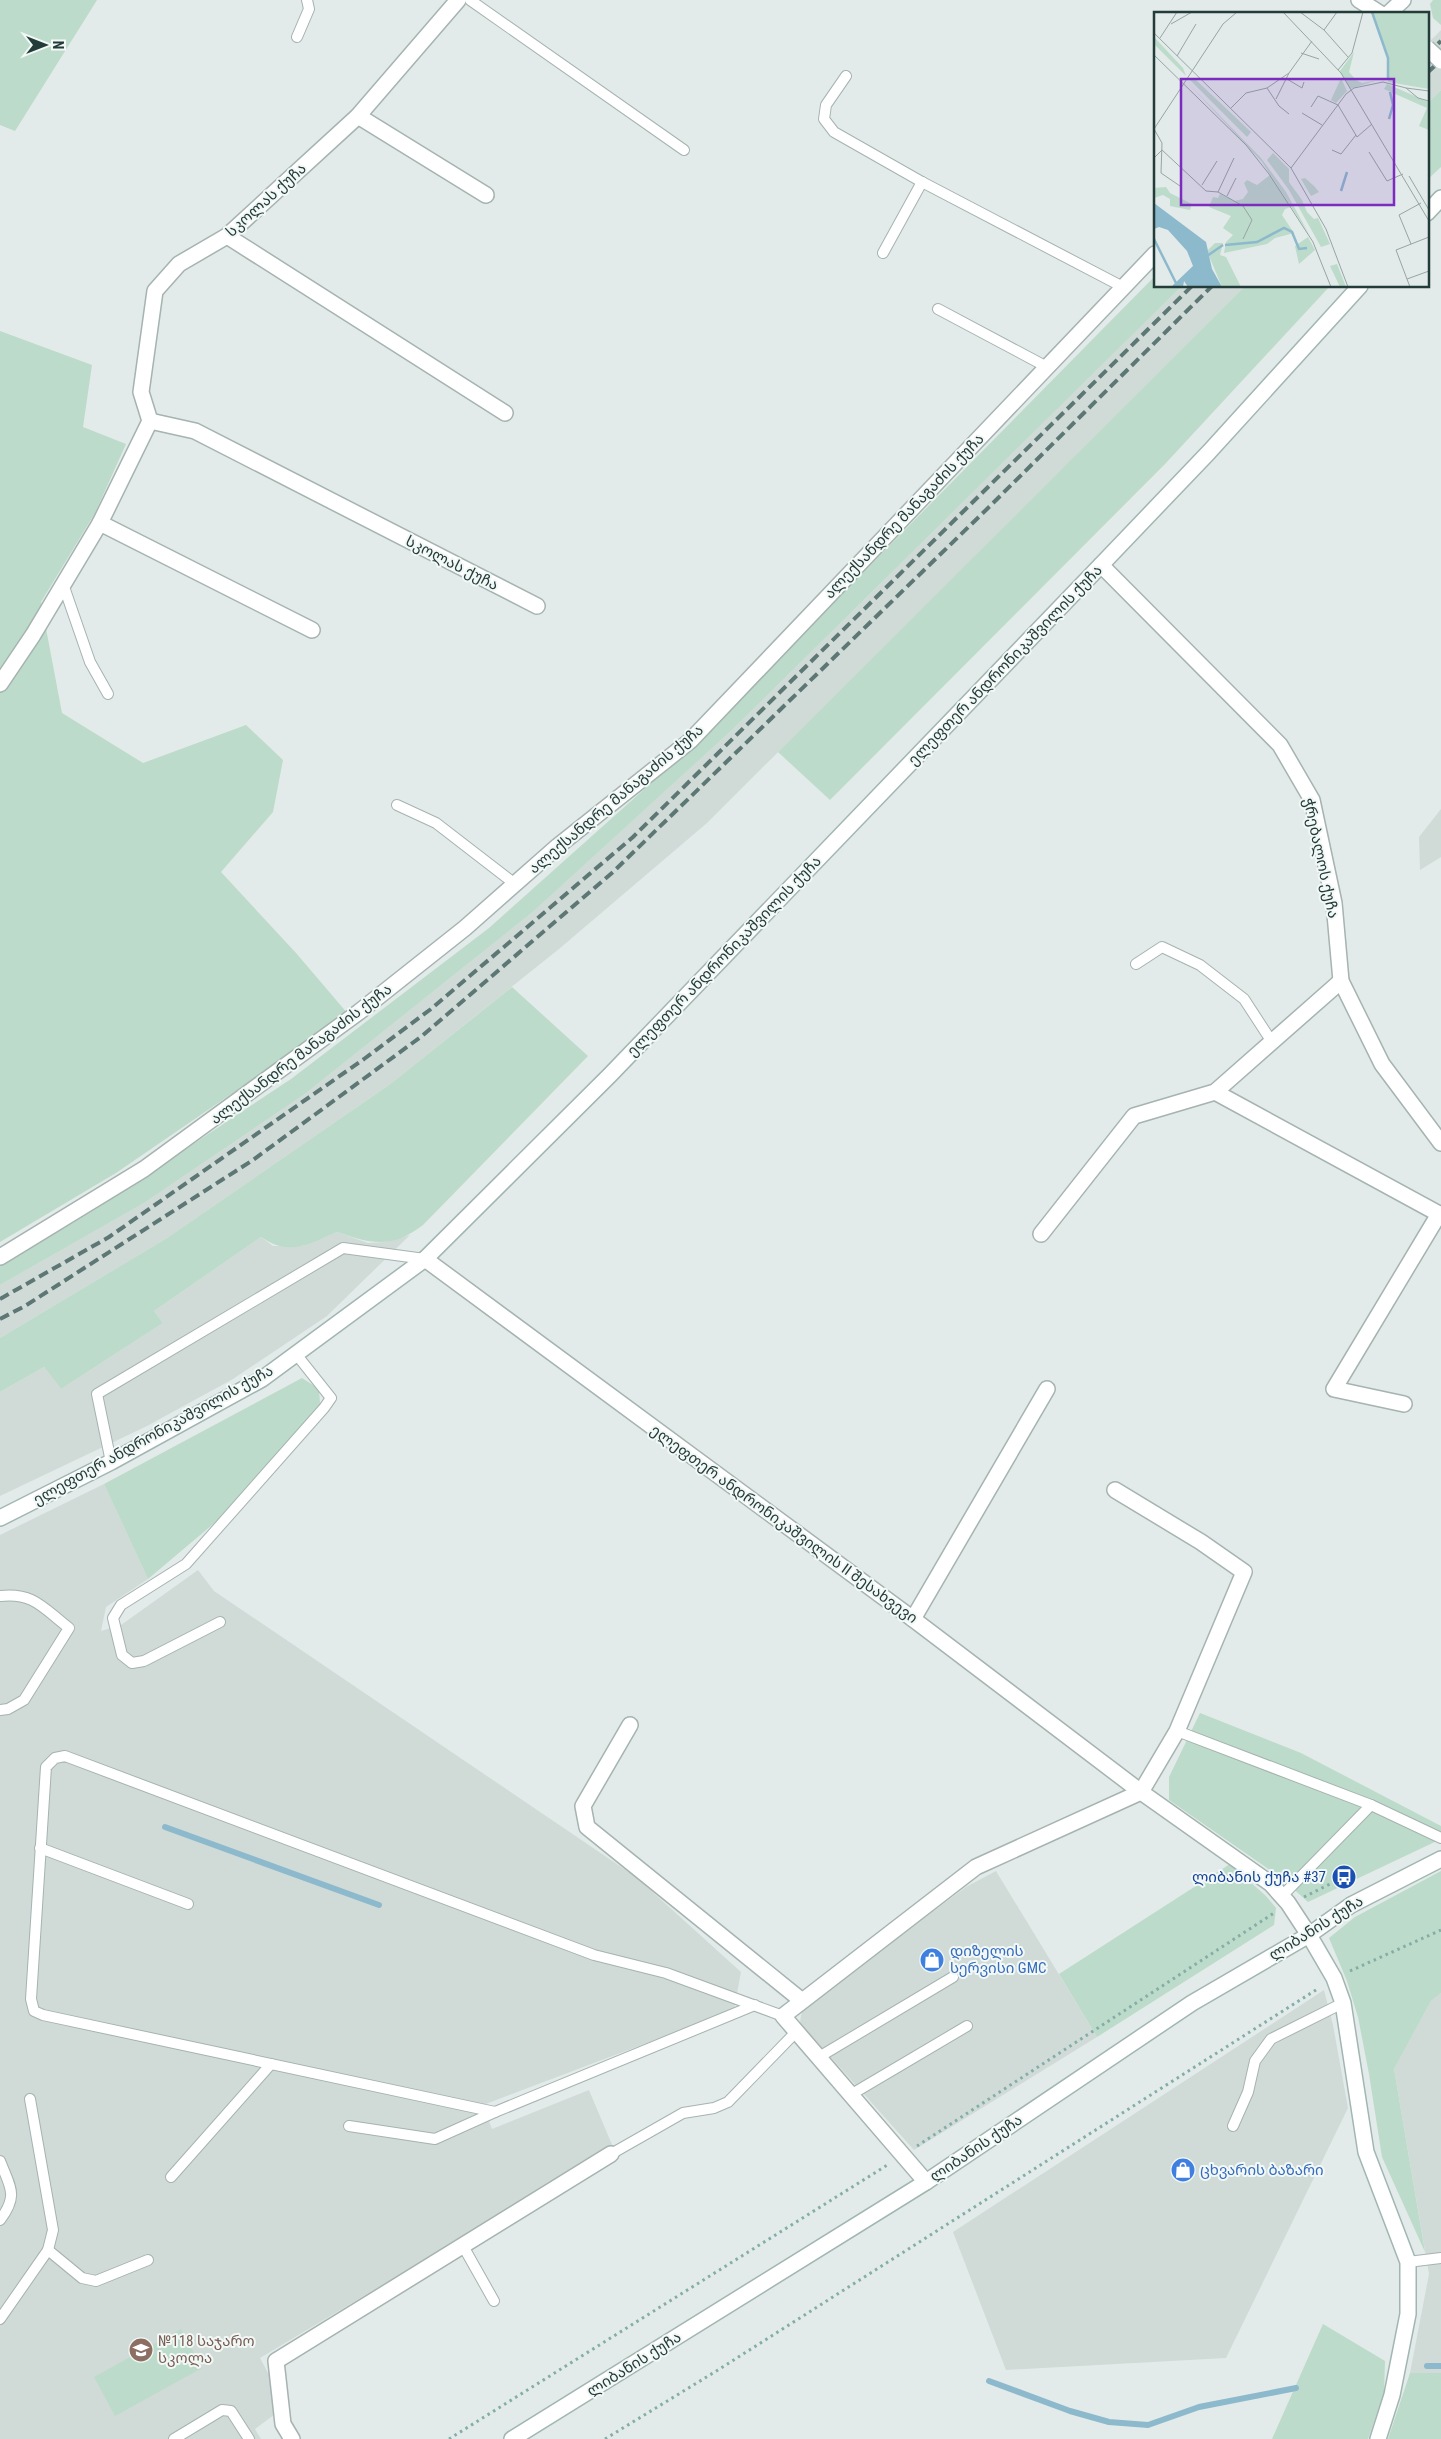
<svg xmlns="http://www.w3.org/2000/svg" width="1441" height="2439" viewBox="0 0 1441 2439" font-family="'Roboto Condensed','Noto Sans Georgian',sans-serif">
<rect width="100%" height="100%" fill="#e2ebe9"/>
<g fill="#d0dbd8">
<path d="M 1441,30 L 1441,90 L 1427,104 L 1427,44 Z"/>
<path d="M 1182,286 L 1245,286 L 707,823 L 559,949 L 389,1085 L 167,1238 L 0,1338 L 0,1285 L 144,1203 L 305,1094 L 534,911 L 731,731 Z"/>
<path d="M 1441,809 L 1441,857 L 1420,870 L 1419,837 Z"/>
<path d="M 337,1232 L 368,1243 L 385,1242 L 410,1235 L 327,1316 L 233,1379 L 147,1426 L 0,1496 L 0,1392 L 44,1367 L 61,1389 L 163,1323 L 154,1311 L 261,1237 L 273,1246 L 302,1246 Z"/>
<path d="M 104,1484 L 148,1579 L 106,1607 L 101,1631 L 121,1625 L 198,1570 L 214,1591 L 636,1877 L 741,1972 L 734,2010 L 483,2105 L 492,2129 L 589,2090 L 613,2147 L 260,2358 L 286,2406 L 255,2429 L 261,2439 L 0,2439 L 0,1535 Z"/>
<path d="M 996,1871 L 1097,2037 L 914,2150 L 800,2023 L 802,2009 L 966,1887 Z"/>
<path d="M 1324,1990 L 1333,2025 L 1348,2108 L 1226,2358 L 1006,2370 L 953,2232 Z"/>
<path d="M 1441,1993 L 1441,2374 L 1410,2373 L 1429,2274 L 1394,2069 L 1431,2001 Z"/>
</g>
<g fill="#bcdbca">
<path d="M 0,0 L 97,0 L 15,131 L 0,125 Z"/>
<path d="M 1433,0 L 1441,0 L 1441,25 L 1433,18 L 1430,4 Z"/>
<path d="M 1441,90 L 1441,167 L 1427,180 L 1427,104 Z"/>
<path d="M 1155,276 L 1155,286 L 1182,286 L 731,731 L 534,911 L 305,1094 L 144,1203 L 0,1285 L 0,1266 L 91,1212 L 291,1079 L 489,928 L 687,751 Z"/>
<path d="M 1245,286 L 1330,286 L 1165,464 L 830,800 L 778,752 Z"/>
<path d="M 0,331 L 92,365 L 83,427 L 126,444 L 95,513 L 41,602 L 62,713 L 143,763 L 246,725 L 283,760 L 273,812 L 221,872 L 296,953 L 348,1014 L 116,1173 L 0,1242 Z"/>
<path d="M 512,987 L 588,1056 L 423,1225 C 392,1249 372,1244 337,1232 C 308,1244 290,1257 261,1237 L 154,1311 L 163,1323 L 61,1389 L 44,1367 L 0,1392 L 0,1338 L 167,1238 L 389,1085 Z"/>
<path d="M 302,1378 L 319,1389 L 320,1404 L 311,1418 L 218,1520 L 148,1579 L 104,1484 Z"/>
<path d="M 1200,1713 L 1301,1753 L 1441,1826 L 1441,1839 L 1308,1902 L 1280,1877 L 1169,1800 L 1169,1777 Z"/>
<path d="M 1230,1864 L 1266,1896 L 1276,1908 L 1274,1925 L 1097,2037 L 1059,1974 Z"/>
<path d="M 1441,1871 L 1441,1993 L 1431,2001 L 1394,2069 L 1425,2252 L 1382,2157 L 1369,2074 L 1358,2017 L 1347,1981 L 1329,1938 L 1355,1917 Z"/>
<path d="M 1323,2324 L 1385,2361 L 1384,2392 L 1368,2439 L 1272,2439 Z"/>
<path d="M 181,2329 L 202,2368 L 115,2416 L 94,2377 Z"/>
<path d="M 1410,2373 L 1441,2373 L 1441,2439 L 1388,2439 Z"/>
</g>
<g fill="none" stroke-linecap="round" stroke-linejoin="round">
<g stroke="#8db9cd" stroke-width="6">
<path d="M 165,1827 L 379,1905"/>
<path d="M 1427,2366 L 1441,2366"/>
<path d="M 989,2381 L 1070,2411 L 1109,2422 L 1148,2425 L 1199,2407 L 1296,2388"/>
</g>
<defs>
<g id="lane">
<path d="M 470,0 L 684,150"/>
<path d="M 297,37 L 309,9 L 307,0"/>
<path d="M 846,76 L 826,105 L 824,119 L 834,132 L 922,182 L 1123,287"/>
<path d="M 883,253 L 922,182"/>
<path d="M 938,309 L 1047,367"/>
<path d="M 63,584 L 90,662 L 108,694"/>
<path d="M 397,805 L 436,823 L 515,884"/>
<path d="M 1136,964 L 1162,947 L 1200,965 L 1244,999 L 1272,1042"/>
<path d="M 111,1462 L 97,1394 L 343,1248 L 425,1259"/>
<path d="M 0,1596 C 34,1592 44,1609 69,1628 L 24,1700 L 8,1709 L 0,1710"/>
<path d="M 220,1622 L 144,1661 L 132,1663 L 122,1655 L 113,1618 L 121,1605 L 186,1564 L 324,1408 L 331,1398 L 296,1354"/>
<path d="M 1177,1731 L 1371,1805 L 1441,1838"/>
<path d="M 40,1848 L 188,1904"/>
<path d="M 1282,1896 L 1371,1805"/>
<path d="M 755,2005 L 495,2112 L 43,2015 L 34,2011 L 31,1999 L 46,1767 L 55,1758 L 65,1756 L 594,1955 L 666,1973 L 783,2016"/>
<path d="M 819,2057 L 953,1977"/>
<path d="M 852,2094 L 967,2026"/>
<path d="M 349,2126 L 435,2139 L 495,2112"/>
<path d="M 1233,2126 L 1248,2092 L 1255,2061 L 1271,2039 L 1343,2003"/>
<path d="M 611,2154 L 683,2113 L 714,2108 L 728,2102 L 797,2031"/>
<path d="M 0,2161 C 10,2187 19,2195 0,2220"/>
<path d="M 171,2177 L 271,2064"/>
<path d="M 463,2246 L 494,2301"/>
<path d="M 48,2250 L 82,2278 L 96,2281 L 148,2260"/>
<path d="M 1408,2262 L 1441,2258"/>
<path d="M 0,2319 L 48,2250 L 53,2230 L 30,2099"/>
<path d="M 174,2439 L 222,2410 L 231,2411 L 249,2439"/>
</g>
<g id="street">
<path d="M 1359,0 L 1381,14"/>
<path d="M 358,116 L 486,195"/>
<path d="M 227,236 L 505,413"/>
<path d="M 150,421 L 195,431 L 537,606"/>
<path d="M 100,523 L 312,630"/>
<path d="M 1101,565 L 1280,745 L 1312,800 L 1334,903 L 1341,981 L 1382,1064 L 1441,1143"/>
<path d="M 0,684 L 33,635 L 100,523 L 150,421 L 141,392 L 155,291 L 179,264 L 227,236 L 358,116 L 458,0"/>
<path d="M 1215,1092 L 1441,1215"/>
<path d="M 1041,1234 L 1134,1116 L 1215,1092 L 1341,981"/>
<path d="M 0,1257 L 144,1169 L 359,1012 L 465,928 L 558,846 L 690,741 L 1155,254"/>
<path d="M 425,1259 L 913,1619 L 1141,1792 L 1271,1884 L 1288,1903 L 1309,1935"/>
<path d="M 1404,1404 L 1334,1389 L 1439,1214"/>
<path d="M 913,1619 L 1047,1389"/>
<path d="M 630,1725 L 583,1806 L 587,1827 L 801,2000"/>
<path d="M 926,2182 L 783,2016 L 976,1867 L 1141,1792 L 1177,1731 L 1244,1572 L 1201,1542 L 1115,1490"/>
<path d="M 292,2439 L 283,2424 L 276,2361 L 611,2154"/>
</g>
<g id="secondary">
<path d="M 1388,14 L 1403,0"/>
<path d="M 1427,213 L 1441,198"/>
<path d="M 0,1518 L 111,1462 L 262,1379 L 425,1259 L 610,1075 L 1101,565 L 1209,452 L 1360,286"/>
<path d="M 1309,1935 L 1334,1978 L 1343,2003 L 1366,2152 L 1408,2262 L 1408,2314 L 1392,2395 L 1378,2439"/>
<path d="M 512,2439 L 926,2182 L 1192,2003 L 1309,1935 L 1351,1905 L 1441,1859"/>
</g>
</defs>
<use href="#lane" stroke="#a5b3b1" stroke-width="12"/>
<use href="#street" stroke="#a5b3b1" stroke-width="18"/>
<use href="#secondary" stroke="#a1b6b2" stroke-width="18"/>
<g stroke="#84ada7" stroke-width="3" stroke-dasharray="2.5 4" stroke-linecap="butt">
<path d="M 1304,1897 L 1344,1877"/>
<path d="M 1350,1971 L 1441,1930"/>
<path d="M 917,2146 L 1274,1913"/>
<path d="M 449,2439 L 889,2164"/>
<path d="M 605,2439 L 718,2370 L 1319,1988"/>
</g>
<use href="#lane" stroke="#fff" stroke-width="10"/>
<use href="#street" stroke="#fff" stroke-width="15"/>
<use href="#secondary" stroke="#fff" stroke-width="15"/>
<g stroke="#5d7774" stroke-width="4" stroke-dasharray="10 5" stroke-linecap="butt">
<path d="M 1427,54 L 1441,41"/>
<path d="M 1427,73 L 1441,60"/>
<path d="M 0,1299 L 109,1237 L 364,1059 L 431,1009 L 633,837 L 1192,286"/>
<path d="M 0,1319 L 25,1306 L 253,1160 L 422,1036 L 613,872 L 987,509 L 1212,286"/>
</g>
<defs>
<path id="secondary-bridge" d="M 1427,48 L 1441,61"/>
</defs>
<use href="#secondary-bridge" stroke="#a1b6b2" stroke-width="18" stroke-linecap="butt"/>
<use href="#secondary-bridge" stroke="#fff" stroke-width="15"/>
</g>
<defs>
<symbol id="bus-disc" viewBox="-11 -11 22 22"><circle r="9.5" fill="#1a4fb4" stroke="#f2f8f6"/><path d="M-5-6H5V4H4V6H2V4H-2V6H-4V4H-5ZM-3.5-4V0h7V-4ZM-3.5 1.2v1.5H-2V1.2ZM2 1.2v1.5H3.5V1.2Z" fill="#fff"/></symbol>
<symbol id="shop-disc" viewBox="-11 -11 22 22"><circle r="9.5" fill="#3f7fe0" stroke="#f2f8f6"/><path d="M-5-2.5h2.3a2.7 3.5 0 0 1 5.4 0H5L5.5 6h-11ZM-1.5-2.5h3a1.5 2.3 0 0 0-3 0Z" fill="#fff"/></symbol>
<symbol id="school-disc" viewBox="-11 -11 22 22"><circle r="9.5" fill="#8d6e63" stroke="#f2f8f6"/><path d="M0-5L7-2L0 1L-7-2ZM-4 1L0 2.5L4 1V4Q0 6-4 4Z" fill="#fff"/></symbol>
</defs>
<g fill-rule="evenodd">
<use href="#bus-disc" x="1330" y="1863" width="28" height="28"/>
<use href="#shop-disc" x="918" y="1946" width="28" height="28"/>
<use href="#shop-disc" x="1169" y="2156" width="28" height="28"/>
<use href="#school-disc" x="127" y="2336" width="28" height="28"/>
</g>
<g text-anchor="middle" stroke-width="4" stroke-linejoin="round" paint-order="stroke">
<g font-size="15" fill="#233b39" stroke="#f2f8f6">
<text transform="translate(266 200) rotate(-42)" y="5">სკოლას ქუჩა</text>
<text transform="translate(904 516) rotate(-46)" y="5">ალექსანდრე მანაგაძის ქუჩა</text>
<text transform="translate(452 563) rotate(27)" y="5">სკოლას ქუჩა</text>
<text transform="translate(1005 665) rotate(-46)" y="5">ელეფთერ ანდრონიკაშვილის ქუჩა</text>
<text transform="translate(616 799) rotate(-40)" y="5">ალექსანდრე მანაგაძის ქუჩა</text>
<text transform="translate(1321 858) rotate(78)" y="5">ჭრებალოს ქუჩა</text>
<text transform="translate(724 956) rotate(-46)" y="5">ელეფთერ ანდრონიკაშვილის ქუჩა</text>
<text transform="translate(301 1054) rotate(-37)" y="5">ალექსანდრე მანაგაძის ქუჩა</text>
<text transform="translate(153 1435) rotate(-29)" y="5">ელეფთერ ანდრონიკაშვილის ქუჩა</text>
<text transform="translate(784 1524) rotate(36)" y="5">ელეფთერ ანდრონიკაშვილის II შესახვევი</text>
<text transform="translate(1316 1928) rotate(-32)" y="5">ლიბანის ქუჩა</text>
<text transform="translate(976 2148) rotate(-34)" y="5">ლიბანის ქუჩა</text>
<text transform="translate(634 2364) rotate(-32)" y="5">ლიბანის ქუჩა</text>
</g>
<g font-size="15" fill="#164399" stroke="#f2f8f6" text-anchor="end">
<text x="1326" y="1882">ლიბანის ქუჩა #37</text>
</g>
<g font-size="15" fill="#366cbe" stroke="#f2f8f6" text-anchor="start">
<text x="950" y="1956">დიზელის<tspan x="950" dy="17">სერვისი GMC</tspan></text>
<text x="1200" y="2175">ცხვარის ბაზარი</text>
</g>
<g font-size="15" fill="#785e54" stroke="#f2f8f6" text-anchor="start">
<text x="158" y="2346">№118 საჯარო<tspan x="158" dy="17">სკოლა</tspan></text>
</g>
</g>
<g transform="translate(1154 12)">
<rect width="275" height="275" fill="#e2ebe9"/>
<path d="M 217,0 L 275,0 L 275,77 L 234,70 L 234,46 ZM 0,25 L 29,56 L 32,64 L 0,32 ZM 200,40 L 195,60 L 202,68 L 208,71 L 224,68 L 196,77 L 186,59 ZM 187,66 L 193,79 L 182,91 L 177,88 ZM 35,67 L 41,67 L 97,120 L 93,125 ZM 33,70 L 107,146 L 132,180 L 156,224 L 108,150 ZM 233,72 L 275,90 L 275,118 L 265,114 L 273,96 L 230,77 ZM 119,141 L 135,157 L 135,170 L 148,188 L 153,200 L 160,207 L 164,206 L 176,232 L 167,235 L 135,178 L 113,148 ZM 116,163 L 137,195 L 131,197 L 128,203 L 140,221 L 121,226 L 113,232 L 70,241 L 72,230 L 79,223 L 69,216 L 77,204 L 55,195 L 59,185 L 64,186 L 66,182 L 80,189 L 89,187 L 94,180 L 90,171 L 93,168 L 103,173 ZM 151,166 L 160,174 L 165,180 L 157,184 L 147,167 ZM 12,175 L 16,181 L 38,192 L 36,198 L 16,194 L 16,187 L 9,183 L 0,186 L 0,176 ZM 154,225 L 161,238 L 145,252 L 141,234 ZM 61,231 L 69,231 L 66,243 L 72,245 L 87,275 L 68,275 L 53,239 ZM 183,252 L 192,275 L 186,275 L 176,254 Z" fill="#bcdbca"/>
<path d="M 0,191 L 52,230 L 58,257 L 68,275 L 34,275 L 30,269 L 29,275 L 17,275 L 39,254 L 33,239 L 14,218 L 5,215 L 0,217 Z" fill="#8db9cd"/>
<path fill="none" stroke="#8db9cd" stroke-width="2.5" d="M 218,0 L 234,46 L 234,68M 235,107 L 239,93 L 236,80M 187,179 L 193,160M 0,227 L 24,275M 71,233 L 103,230 L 130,216 L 138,220 L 145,237 L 153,236M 53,244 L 69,233"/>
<path fill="none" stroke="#96a5a3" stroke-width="1" d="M 129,0 L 187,61 L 275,209M 146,0 L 170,18 L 194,45M 17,12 L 38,0M 170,18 L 183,0M 0,21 L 137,156 L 172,217 L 194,275M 6,26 L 23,0M 147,41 L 165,47M 0,43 L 92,133 L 115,162 L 159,230 L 177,275M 23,44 L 42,12M 184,58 L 198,41 L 209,0M 133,67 L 148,76 L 150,70M 113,76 L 125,94 L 135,102M 252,76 L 275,79M 122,87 L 135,61M 157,95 L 164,84 L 184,93 L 203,125 L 218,112M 77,96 L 92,81 L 113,76 L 135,61 L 158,29M 148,101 L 168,113M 0,117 L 69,12 L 83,0M 0,117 L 8,131 L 7,161 L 26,174M 178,138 L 187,142 L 202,123M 215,140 L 233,169 L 249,162M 0,146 L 8,138 L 52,179 L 64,180 L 89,194 L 98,208 L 89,227M 137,156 L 192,82 L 200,76 L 229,70 L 252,76 L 264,86 L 275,89M 255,164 L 275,198M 48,173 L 63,149M 64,180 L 80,146M 73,184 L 82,166M 257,232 L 245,203 L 267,191M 253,267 L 275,259M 256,275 L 242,238 L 275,225"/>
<path fill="#7b2cbf" fill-opacity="0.15" stroke="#7b2cbf" stroke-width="2.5" d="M 27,67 L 240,67 L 240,193 L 27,193 Z"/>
<rect width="275" height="275" fill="none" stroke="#233b39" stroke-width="2.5"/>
</g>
<g transform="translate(45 45) rotate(90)" stroke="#f2f8f6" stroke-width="4" paint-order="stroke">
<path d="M0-4L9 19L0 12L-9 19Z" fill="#233b39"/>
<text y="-8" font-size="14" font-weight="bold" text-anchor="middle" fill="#233b39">N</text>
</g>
</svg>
